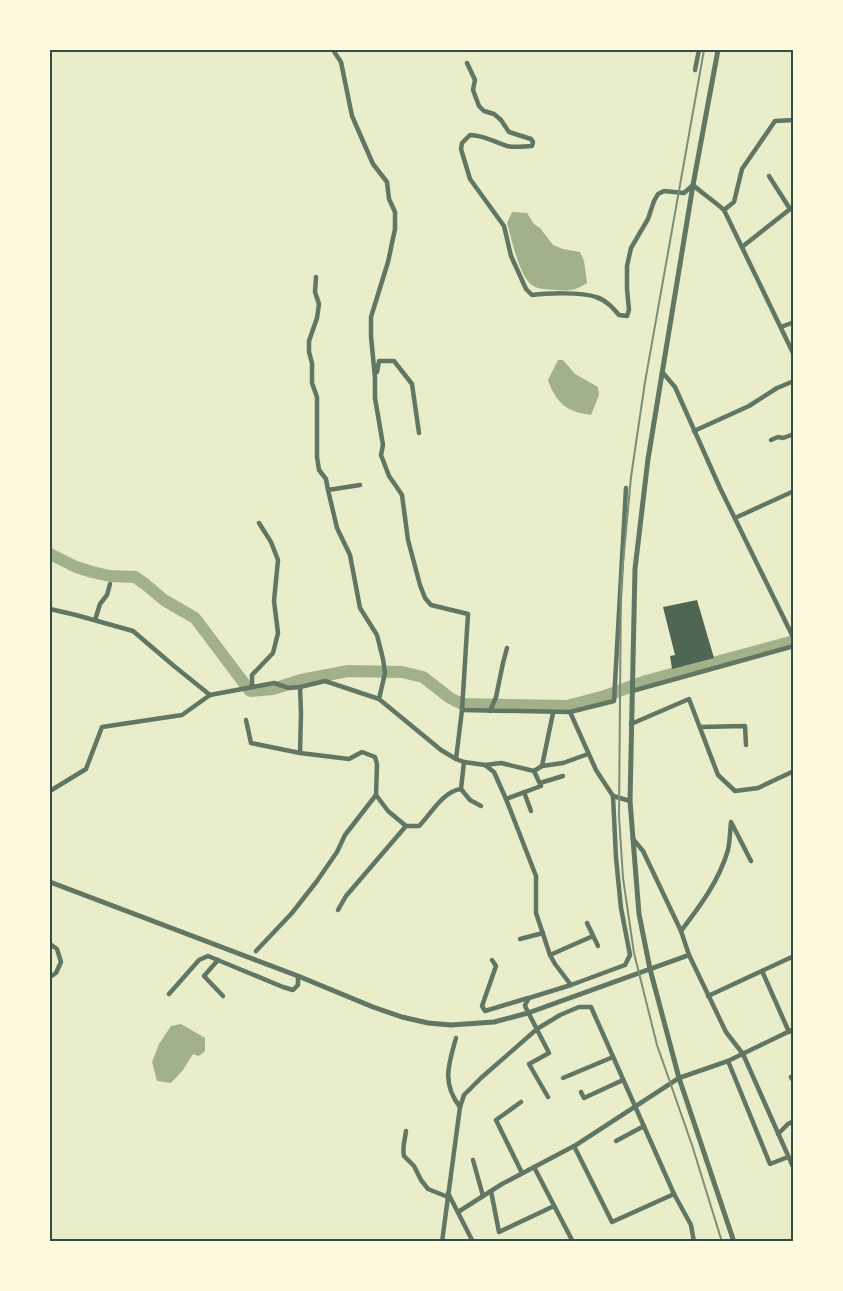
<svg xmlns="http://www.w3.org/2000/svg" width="843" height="1291" viewBox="0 0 843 1291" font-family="Ubuntu,sans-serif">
<rect width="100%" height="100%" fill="#e9edc9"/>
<g fill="#a3b18a">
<path d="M 512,212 L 527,213 L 534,224 L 540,228 L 553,245 L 563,249 L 580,252 L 584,261 L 587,283 C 574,291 571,291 555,290 C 548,289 538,290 532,285 C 520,278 511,237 507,223 Z"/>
<path d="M 558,360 L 563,360 L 575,374 L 598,387 L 599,395 L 591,415 C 567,412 556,403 548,380 Z"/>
<path d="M 181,1024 L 205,1038 L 205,1051 L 199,1056 L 193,1054 L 183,1070 L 171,1083 L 157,1081 L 152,1062 L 159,1044 L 171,1026 Z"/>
</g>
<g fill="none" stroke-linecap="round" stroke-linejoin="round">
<path stroke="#a3b18a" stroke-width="12" d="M 50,554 L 76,567 L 92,572 L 110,576 L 135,577 L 145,584 L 164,600 L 195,618 L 250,691 L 273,689 L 301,680 L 348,671 L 402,672 L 423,677 L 450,698 L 462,704 L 567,706 L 605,696 L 646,681 L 794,641"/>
</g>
<path fill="#4f6655" d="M 697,600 L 714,658 L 672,669 L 670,656 L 675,655 L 663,607 Z"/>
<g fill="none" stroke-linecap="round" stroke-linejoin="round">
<g stroke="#617663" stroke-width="4.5">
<path d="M 333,50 L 341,62 L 352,116 L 373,164 L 387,182 L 389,199 L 395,212 L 395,229 L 388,262 L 371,317 L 371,336 L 375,378 L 375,398 L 383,445 L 381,455 L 389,476 L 396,486 L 402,495 L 408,540 L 420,585 L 425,598 L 431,605 L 468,614 L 462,710 L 456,759"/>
<path d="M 467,63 L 475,80 L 473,90 L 479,106 L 484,111 L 494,114 L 501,120 L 509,132 L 531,139 L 533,142 L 532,146 C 524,146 515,148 507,146 C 494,142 484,135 470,135 L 462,143 L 461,149 L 470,179 L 504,226 L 511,256 L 526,289 L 532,295 C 547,293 582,292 596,297 C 606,300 613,308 619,315 L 627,316 L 629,310 L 627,289 L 627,266 L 631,248 L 648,219 L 654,201 L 658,194 L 664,191 L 684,193 L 693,185 C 703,194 714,201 724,210 L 794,355"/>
<path d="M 695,70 L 699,50"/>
<path d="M 769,176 L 790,209"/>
<path d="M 724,210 L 734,202 L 742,169 L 775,121 L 794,120"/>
<path d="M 742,247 L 794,206"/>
<path d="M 316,277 L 315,292 L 319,304 L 317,318 L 309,341 L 309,352 L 312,363 L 312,383 L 317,397 L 317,457 L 319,470 L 326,479 L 328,490"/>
<path d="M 781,327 L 794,322"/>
<path d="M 377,372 L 379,361 L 394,361 L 412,384 L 419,433"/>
<path d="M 663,373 L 675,387 L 720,488 L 794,639"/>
<path d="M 694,431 L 749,406 L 777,388 L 794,381"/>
<path d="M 771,440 L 778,437 L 783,438 L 794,434"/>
<path d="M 360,485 L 328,490 L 337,528 L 350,555 L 360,608 L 377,635 L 383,659 L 385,673 L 379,699"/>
<path d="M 735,518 L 794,491"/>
<path d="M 50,609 L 76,615 L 133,631 L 174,666 L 210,695"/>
<path d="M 95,620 L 100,604 L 107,595 L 110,584"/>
<path d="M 252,687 L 252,675 L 273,653 L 278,633 L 274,601 L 278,560 L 271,542 L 259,523"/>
<path d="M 300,687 L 301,713 L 300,753 L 349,759 L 362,752 L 375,757 L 377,764 L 376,795"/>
<path d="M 632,691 L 794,646"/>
<path d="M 462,710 L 570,712 L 596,770 L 613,796 L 616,858 L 621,908 L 630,955 L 625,965 L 571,985 L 529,998 L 525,1005 L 526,1008 L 549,1053 L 529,1064 L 548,1097"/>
<path d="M 490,711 L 496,697 L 503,663 L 507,648"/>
<path d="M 570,712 L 614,701 L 626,488"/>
<path d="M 246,720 L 251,743 L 300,753"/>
<path d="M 631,724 L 689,699 L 718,775 L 735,791 L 758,788 L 794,771"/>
<path d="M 700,727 L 745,726 L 746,745"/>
<path d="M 485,765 L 501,763 L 534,771 L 542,766 L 563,763 L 588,754"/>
<path d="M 542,766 L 553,713"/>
<path d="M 540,783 L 563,776"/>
<path d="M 461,789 L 470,800 L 481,806"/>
<path d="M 50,791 L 86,769 L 102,727 L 182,715 L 210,695 L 274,683 L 289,688 L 300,687 L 325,681 L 379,699 L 441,750 L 456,759 L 464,762 L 485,765 L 494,772 L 506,799 L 536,876 L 536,913 L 550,955 L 555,964 L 571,985"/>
<path d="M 524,792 L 531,811"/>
<path d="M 613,796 L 630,801"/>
<path d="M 506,799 L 541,786 L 534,771"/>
<path d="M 633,839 L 643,851 L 681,931 L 689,955 L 726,1032 L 743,1054 L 794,1169"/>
<path d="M 338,910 L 346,896 L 406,826"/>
<path d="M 587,923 L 598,946"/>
<path d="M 681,931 C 700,906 719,881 728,850 C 730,841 730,831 731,822 L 751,861"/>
<path d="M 520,939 L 543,933"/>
<path d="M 50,944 L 57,949 L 61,962 L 56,973 L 50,977"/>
<path d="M 256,951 L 292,913 L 317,881 L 337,852 L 345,835 L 376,795 L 388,811 L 406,826 L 419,826 C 431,814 443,791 461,789 L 464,762"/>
<path d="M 550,955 L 593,936"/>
<path d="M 218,960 L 204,976 L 223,996"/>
<path d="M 492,960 L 496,966 L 482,1006 L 485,1011 L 528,998"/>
<path d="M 762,971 L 789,1032"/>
<path d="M 169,994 L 199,960 L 208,956 L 283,987 L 293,990 L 298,985 L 298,976"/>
<path d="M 708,996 L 794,956"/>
<path d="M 456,1038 C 449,1063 441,1083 460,1107"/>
<path d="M 728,1061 L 770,1164 L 788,1157"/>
<path d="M 791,1077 L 794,1082"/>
<path d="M 563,1078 L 613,1057"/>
<path d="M 581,1092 L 584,1098 L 623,1080"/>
<path d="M 521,1102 L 496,1120 L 522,1173"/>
<path d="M 406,1131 C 405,1140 402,1147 404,1156 L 414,1166 L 421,1180 L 428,1189 L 448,1197"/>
<path d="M 778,1134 L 788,1124 L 794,1121"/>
<path d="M 616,1141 L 644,1126"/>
<path d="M 574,1146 L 612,1222 L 674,1194"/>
<path d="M 473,1160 L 483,1196"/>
<path d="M 534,1167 L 573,1242"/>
<path d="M 491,1191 L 499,1232 L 554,1206"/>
<path d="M 448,1193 L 473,1242"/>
<path d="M 458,1212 L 502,1184 L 576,1145 L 679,1078 L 728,1061 L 794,1029"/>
<path d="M 442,1242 L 460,1107 L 464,1095 L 481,1078 L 537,1029 L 560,1015 L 579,1007 L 591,1007 L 674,1194 L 691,1225 L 694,1242"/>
</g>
<g stroke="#617663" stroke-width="5">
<path d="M 718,50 L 693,185 L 648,459 L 635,569 L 630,801 L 639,914 L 650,969 L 679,1078 L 734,1242"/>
<path d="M 50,882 L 298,976 L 373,1007 L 402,1017 L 428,1023 L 451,1025 L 494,1022 L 528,1013 L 689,955"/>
</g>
<path stroke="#7c8e77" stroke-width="2" d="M 704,50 L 645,382 L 631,477 L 621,585 L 619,816 L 623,878 L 634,953 L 657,1045 L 692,1145 L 722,1242"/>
</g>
<rect width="843" height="1291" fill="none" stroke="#fefae0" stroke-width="102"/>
<rect x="51" y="51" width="741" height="1189" fill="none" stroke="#344e41" stroke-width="2"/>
</svg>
